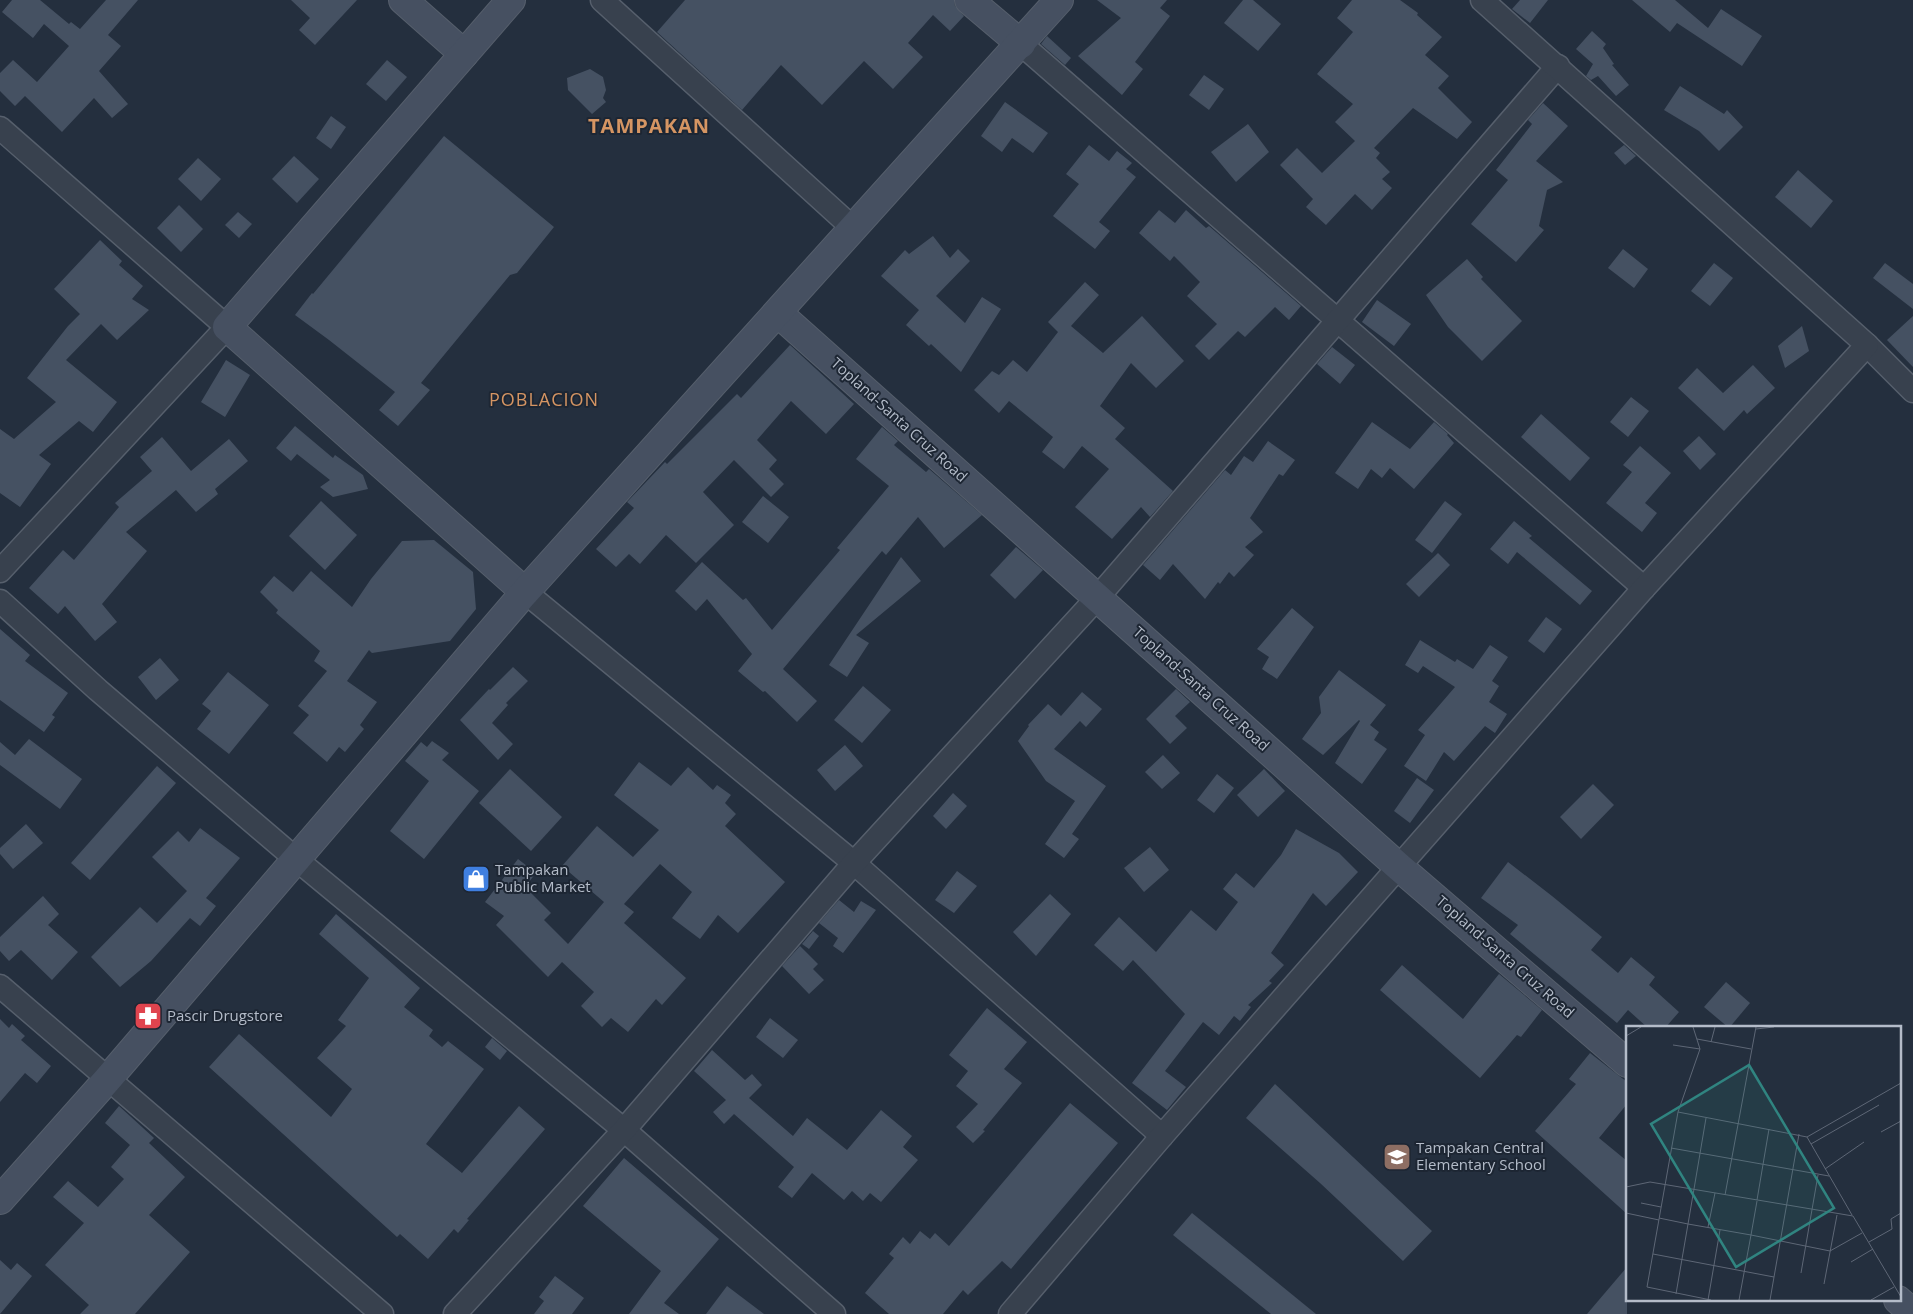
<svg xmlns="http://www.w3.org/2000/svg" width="1913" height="1314" viewBox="0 0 1913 1314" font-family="'Open Sans',sans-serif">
<rect width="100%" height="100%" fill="#242f3e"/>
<g fill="#455162">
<path d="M 12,0 L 40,0 L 69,24 L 71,22 L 80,29 L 106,0 L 138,0 L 108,35 L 121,46 L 99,71 L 128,104 L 112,118 L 94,98 L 62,132 L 25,96 L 15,106 L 0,91 L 0,73 L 13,60 L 37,82 L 69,46 L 44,24 L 33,38 L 2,12 Z"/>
<path d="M 291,0 L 357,0 L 315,45 L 299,30 L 310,18 Z"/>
<path d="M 685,0 L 954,0 L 955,6 L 964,16 L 950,31 L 933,15 L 908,43 L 923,57 L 893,89 L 864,61 L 822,105 L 781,65 L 742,110 L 657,32 Z"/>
<path d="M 1097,0 L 1167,0 L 1160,8 L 1170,16 L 1135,62 L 1143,69 L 1122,95 L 1078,56 L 1121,18 Z"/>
<path d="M 1243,0 L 1253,0 L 1281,24 L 1258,51 L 1224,23 Z"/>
<path d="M 1352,0 L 1400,0 L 1418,13 L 1417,15 L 1442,37 L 1425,55 L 1449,76 L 1438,88 L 1472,122 L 1457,139 L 1413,108 L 1374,148 L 1380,153 L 1376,158 L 1390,172 L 1382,179 L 1392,188 L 1372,210 L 1355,194 L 1326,225 L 1306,207 L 1313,199 L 1280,165 L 1297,148 L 1322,173 L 1355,141 L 1335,122 L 1353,104 L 1317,74 L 1353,32 L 1337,18 Z"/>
<path d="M 1520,0 L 1548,0 L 1530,23 L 1512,9 Z"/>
<path d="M 1632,0 L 1675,0 L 1708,28 L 1721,9 L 1762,36 L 1742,66 L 1677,23 L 1670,32 Z"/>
<path d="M 1592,31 L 1606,44 L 1603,48 L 1614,64 L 1612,65 L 1629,85 L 1616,96 L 1598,76 L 1591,80 L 1586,76 L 1593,64 L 1576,49 Z"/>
<path d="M 1047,36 L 1071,58 L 1065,65 L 1041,44 Z"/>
<path d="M 387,60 L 407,77 L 386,101 L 366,84 Z"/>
<path d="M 590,69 L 603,77 L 606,90 L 603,98 L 606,102 L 592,114 L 568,90 L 567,78 Z"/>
<path d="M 1204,75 L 1224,89 L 1209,110 L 1189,95 Z"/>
<path d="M 1680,86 L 1724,114 L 1727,110 L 1743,127 L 1719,151 L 1699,131 L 1664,110 Z"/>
<path d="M 1005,102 L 1048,133 L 1033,153 L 1012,138 L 1002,152 L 981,136 Z"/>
<path d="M 1543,103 L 1568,126 L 1536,161 L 1563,182 L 1547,190 L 1539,226 L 1544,230 L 1516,262 L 1471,224 L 1508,180 L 1496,170 L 1532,124 L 1528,120 Z"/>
<path d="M 331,116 L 346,127 L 331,149 L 316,138 Z"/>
<path d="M 1248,124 L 1269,152 L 1236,182 L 1211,152 Z"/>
<path d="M 444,136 L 554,227 L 517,273 L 510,275 L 421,383 L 430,390 L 398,426 L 379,410 L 395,392 L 329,340 L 295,315 L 312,293 L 313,294 Z"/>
<path d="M 1089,145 L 1109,161 L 1117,151 L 1132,163 L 1126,169 L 1136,177 L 1099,222 L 1110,231 L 1095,249 L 1053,216 L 1079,184 L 1066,174 Z"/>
<path d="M 1624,145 L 1636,156 L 1625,165 L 1614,153 Z"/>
<path d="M 294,156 L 319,179 L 297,203 L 272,179 Z"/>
<path d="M 198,158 L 221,179 L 201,201 L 178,179 Z"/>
<path d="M 1798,170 L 1833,201 L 1811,228 L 1775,197 Z"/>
<path d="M 179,205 L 203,229 L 181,252 L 157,228 Z"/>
<path d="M 1159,210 L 1175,223 L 1186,210 L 1206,228 L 1209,226 L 1301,306 L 1289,320 L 1275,307 L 1245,337 L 1238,331 L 1209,360 L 1195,346 L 1217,324 L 1187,296 L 1200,282 L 1174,256 L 1170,261 L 1139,233 Z"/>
<path d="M 238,212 L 252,224 L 239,238 L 225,225 Z"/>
<path d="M 933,236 L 950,258 L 958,249 L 970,261 L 936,296 L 965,323 L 982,297 L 1001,309 L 961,372 L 931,344 L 929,346 L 906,325 L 919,310 L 881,276 L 905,250 L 909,254 Z"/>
<path d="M 100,240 L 122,261 L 119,265 L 143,286 L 132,299 L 149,310 L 117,340 L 101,324 L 66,360 L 117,402 L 93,432 L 79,421 L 39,455 L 51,464 L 20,507 L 0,493 L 0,429 L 14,439 L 56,402 L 27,378 L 68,326 L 80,314 L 54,289 Z"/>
<path d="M 1623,249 L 1648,269 L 1634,288 L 1608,268 Z"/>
<path d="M 1467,259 L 1483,277 L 1481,279 L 1522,321 L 1482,361 L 1448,327 L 1426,295 Z"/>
<path d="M 1714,263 L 1733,278 L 1710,306 L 1691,291 Z"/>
<path d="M 1885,263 L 1913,284 L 1913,309 L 1873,278 Z"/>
<path d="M 1085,282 L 1099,295 L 1071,326 L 1103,353 L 1142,316 L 1184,361 L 1156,388 L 1131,363 L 1100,406 L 1125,428 L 1115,439 L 1173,491 L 1150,517 L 1141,507 L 1112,539 L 1075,507 L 1109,469 L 1082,446 L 1064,469 L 1042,452 L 1053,437 L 1009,401 L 999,413 L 974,390 L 992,371 L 999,375 L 1013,360 L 1027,372 L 1058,332 L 1048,322 Z"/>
<path d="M 1377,300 L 1411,324 L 1394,346 L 1362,322 Z"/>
<path d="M 1913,316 L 1913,367 L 1887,340 Z"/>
<path d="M 1802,326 L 1809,351 L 1785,368 L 1778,346 Z"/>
<path d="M 790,345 L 854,404 L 826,434 L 791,401 L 757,440 L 777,460 L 769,469 L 784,484 L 771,497 L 734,460 L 703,492 L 734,525 L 696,563 L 666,535 L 640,564 L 629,554 L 616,567 L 596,549 L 634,508 L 627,502 L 665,462 L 667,464 L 737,394 L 741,398 Z"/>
<path d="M 1332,347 L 1355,365 L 1340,384 L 1317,364 Z"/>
<path d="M 226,360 L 250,375 L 225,417 L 201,402 Z"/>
<path d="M 1753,365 L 1775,388 L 1747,414 L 1744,410 L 1724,431 L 1678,388 L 1697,368 L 1723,393 Z"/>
<path d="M 1631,397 L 1649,411 L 1628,437 L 1610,422 Z"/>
<path d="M 1541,414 L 1590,458 L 1570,481 L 1521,437 Z"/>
<path d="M 1372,422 L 1410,449 L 1434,422 L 1448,434 L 1447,435 L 1454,443 L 1414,489 L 1390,468 L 1382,478 L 1371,469 L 1358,489 L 1335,473 Z"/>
<path d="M 295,426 L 333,458 L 335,455 L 363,475 L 368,489 L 333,497 L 320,487 L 330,480 L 297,454 L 291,461 L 276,448 Z"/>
<path d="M 882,427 L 898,441 L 894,445 L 926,472 L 929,469 L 982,515 L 944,548 L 918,517 L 886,555 L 882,551 L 783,669 L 817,701 L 797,722 L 765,691 L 763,692 L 738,671 L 752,654 L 707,599 L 696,611 L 675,591 L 702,562 L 743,600 L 746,598 L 772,630 L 840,550 L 837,548 L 889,486 L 856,459 Z"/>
<path d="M 1699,436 L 1716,454 L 1700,470 L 1683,451 Z"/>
<path d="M 162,437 L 191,471 L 229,439 L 248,461 L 215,489 L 218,494 L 196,512 L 176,490 L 126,532 L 147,551 L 102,604 L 117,622 L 95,641 L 65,606 L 58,614 L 29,588 L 63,550 L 74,560 L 119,507 L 115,503 L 152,471 L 140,457 Z"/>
<path d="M 1268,441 L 1295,460 L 1283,476 L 1279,474 L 1250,518 L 1263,532 L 1245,547 L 1254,555 L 1234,577 L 1229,572 L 1220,584 L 1218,582 L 1205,599 L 1173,564 L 1160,580 L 1143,565 L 1225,470 L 1231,475 L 1244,456 L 1253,462 Z"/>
<path d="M 1640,446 L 1671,473 L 1645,503 L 1657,513 L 1642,532 L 1606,503 L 1632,472 L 1623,465 Z"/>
<path d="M 763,496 L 789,517 L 768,543 L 742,522 Z"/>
<path d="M 321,501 L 357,535 L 325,570 L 289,536 Z"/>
<path d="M 1445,501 L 1462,514 L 1432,553 L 1415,540 Z"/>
<path d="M 1514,521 L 1532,536 L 1529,538 L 1592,591 L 1580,605 L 1517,552 L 1508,564 L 1490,549 Z"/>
<path d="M 434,540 L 473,572 L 476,609 L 450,641 L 372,653 L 369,650 L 347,681 L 377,702 L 360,725 L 364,729 L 345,752 L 339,747 L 327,762 L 293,733 L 309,715 L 298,706 L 327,671 L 314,661 L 320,651 L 276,613 L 278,610 L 260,592 L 274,576 L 293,592 L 311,571 L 352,607 L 371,579 L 402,541 Z"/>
<path d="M 1016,547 L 1043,570 L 1015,599 L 990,575 Z"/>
<path d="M 1438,553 L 1450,565 L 1419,597 L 1406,584 Z"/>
<path d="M 901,557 L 921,581 L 856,635 L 869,643 L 847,677 L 829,665 Z"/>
<path d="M 1292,608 L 1314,627 L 1277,679 L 1262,669 L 1269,657 L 1257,649 Z"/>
<path d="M 1546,617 L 1562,629 L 1544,653 L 1528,641 Z"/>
<path d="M 0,629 L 30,655 L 25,661 L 68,693 L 52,715 L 55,717 L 44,732 L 0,700 Z"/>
<path d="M 1420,640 L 1455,662 L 1457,659 L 1473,669 L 1490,645 L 1508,657 L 1492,681 L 1499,686 L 1489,702 L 1507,714 L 1495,733 L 1485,726 L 1454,761 L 1444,752 L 1426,781 L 1404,766 L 1425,735 L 1418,730 L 1455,687 L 1423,666 L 1418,673 L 1405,665 Z"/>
<path d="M 160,658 L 179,680 L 156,700 L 138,677 Z"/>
<path d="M 513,667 L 528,681 L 506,703 L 508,705 L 492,723 L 513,744 L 498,760 L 460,720 L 489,689 L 490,690 Z"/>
<path d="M 1339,670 L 1386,705 L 1370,725 L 1379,732 L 1374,740 L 1387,749 L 1362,784 L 1335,763 L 1360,721 L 1359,720 L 1323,755 L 1302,739 L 1321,713 L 1319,697 Z"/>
<path d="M 228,672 L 269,705 L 229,754 L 197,729 L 211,711 L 202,704 Z"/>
<path d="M 863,686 L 891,710 L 862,743 L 834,720 Z"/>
<path d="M 1176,689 L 1190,702 L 1175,716 L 1187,728 L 1170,744 L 1146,719 Z"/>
<path d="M 1082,692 L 1102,709 L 1086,727 L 1080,721 L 1054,749 L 1106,786 L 1072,834 L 1079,839 L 1064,858 L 1045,844 L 1075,801 L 1046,781 L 1018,741 L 1029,726 L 1028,725 L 1048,704 L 1061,716 Z"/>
<path d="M 29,739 L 82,779 L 60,809 L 0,765 L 0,742 L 15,755 Z"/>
<path d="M 432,741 L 449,753 L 442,760 L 479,791 L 424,859 L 390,831 L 429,781 L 405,761 L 421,742 L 427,747 Z"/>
<path d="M 845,745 L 863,766 L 835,791 L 817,770 Z"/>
<path d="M 1163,755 L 1180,773 L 1162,789 L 1145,772 Z"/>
<path d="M 639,762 L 671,786 L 688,767 L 713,790 L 717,785 L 731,795 L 725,803 L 736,814 L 725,826 L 785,882 L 738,933 L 718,915 L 700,939 L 672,918 L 692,892 L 660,864 L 624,904 L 634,912 L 624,923 L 686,978 L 662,1005 L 656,999 L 628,1032 L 611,1018 L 602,1027 L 581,1006 L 594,992 L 562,962 L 548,977 L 496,925 L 504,916 L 485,902 L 518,859 L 536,873 L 525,887 L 551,913 L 544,920 L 568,944 L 604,902 L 562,866 L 597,826 L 633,857 L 659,830 L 614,795 Z"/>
<path d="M 157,766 L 176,783 L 90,880 L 71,863 Z"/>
<path d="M 510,769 L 562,817 L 531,851 L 479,803 Z"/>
<path d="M 1264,769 L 1285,791 L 1258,817 L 1237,795 Z"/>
<path d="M 1217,774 L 1234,788 L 1214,813 L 1197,800 Z"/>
<path d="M 1417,778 L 1434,790 L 1410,823 L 1394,811 Z"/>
<path d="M 1593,784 L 1614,805 L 1581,839 L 1560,817 Z"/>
<path d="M 953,793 L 967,806 L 946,829 L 933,816 Z"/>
<path d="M 26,824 L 43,843 L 13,869 L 0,854 L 0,848 Z"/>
<path d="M 200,828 L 240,858 L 206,898 L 216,906 L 200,926 L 190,918 L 151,961 L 120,987 L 91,957 L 140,907 L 157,923 L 187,891 L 152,857 L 178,831 L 189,842 Z"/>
<path d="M 1296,829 L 1339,853 L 1358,872 L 1326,906 L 1313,893 L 1271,953 L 1284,965 L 1269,981 L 1272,983 L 1248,1005 L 1251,1007 L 1240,1021 L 1234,1016 L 1219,1035 L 1203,1022 L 1165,1071 L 1186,1087 L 1167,1110 L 1132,1083 L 1185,1014 L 1133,960 L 1123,971 L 1094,945 L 1119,917 L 1156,952 L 1191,910 L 1216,931 L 1238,902 L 1223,889 L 1236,873 L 1254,888 L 1281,855 Z"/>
<path d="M 1150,847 L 1169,870 L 1144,892 L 1124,868 Z"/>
<path d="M 1508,862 L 1552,896 L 1602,937 L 1591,950 L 1618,973 L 1631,957 L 1655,977 L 1649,985 L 1679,1012 L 1665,1028 L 1648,1028 L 1628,1010 L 1617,1023 L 1510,934 L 1518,925 L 1481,898 Z"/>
<path d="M 957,871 L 977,886 L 954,913 L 935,900 Z"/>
<path d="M 1050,894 L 1071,914 L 1036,956 L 1013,932 Z"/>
<path d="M 43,896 L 59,914 L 48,925 L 78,952 L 52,980 L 21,950 L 9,961 L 0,951 L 0,937 Z"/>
<path d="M 839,900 L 854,912 L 861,901 L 876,910 L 843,953 L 833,946 L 838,938 L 819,923 Z"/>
<path d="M 336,914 L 420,988 L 404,1007 L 433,1030 L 429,1036 L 442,1047 L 448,1041 L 484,1069 L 426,1144 L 462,1173 L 519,1106 L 545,1129 L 467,1219 L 469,1220 L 458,1233 L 454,1229 L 428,1259 L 400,1234 L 397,1237 L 209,1067 L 239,1034 L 331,1117 L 352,1089 L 317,1058 L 346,1026 L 338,1020 L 369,978 L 319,934 Z"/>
<path d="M 813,931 L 819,936 L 809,949 L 802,944 Z"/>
<path d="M 800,946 L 818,964 L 813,969 L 824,980 L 809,994 L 782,966 Z"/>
<path d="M 1402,965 L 1463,1019 L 1499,974 L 1542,1010 L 1521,1037 L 1517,1035 L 1480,1078 L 1380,990 Z"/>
<path d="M 1726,982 L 1750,1003 L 1729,1028 L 1704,1007 Z"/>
<path d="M 987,1008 L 1027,1042 L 1004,1069 L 1022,1083 L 983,1130 L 985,1131 L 973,1143 L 956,1127 L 978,1104 L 956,1086 L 968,1071 L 949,1055 Z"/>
<path d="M 770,1018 L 798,1040 L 783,1058 L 756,1037 Z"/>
<path d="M 0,1019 L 9,1028 L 12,1024 L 25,1036 L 21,1040 L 51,1066 L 37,1083 L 25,1073 L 0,1102 Z"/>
<path d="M 492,1038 L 507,1051 L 500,1060 L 485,1047 Z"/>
<path d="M 712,1050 L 745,1080 L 752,1074 L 762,1085 L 749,1098 L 793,1136 L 807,1118 L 847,1150 L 881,1110 L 912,1136 L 903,1147 L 918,1160 L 881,1202 L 870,1193 L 863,1201 L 852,1191 L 844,1200 L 812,1173 L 792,1198 L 778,1187 L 794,1167 L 734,1114 L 724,1124 L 713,1112 L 726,1100 L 694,1071 Z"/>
<path d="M 1590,1053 L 1627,1082 L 1627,1104 L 1599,1138 L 1627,1161 L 1627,1214 L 1535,1131 L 1576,1084 L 1569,1079 Z"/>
<path d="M 1275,1084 L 1432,1231 L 1403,1261 L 1320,1183 L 1246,1118 Z"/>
<path d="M 1070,1103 L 1118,1143 L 1011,1269 L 1002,1261 L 968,1295 L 963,1290 L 943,1314 L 889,1314 L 865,1293 L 894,1258 L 889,1254 L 903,1237 L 910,1244 L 920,1231 L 930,1239 L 935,1233 L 949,1246 Z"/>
<path d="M 119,1106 L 154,1138 L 149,1143 L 185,1177 L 149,1215 L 190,1252 L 135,1314 L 80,1314 L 89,1305 L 45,1265 L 84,1223 L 53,1197 L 68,1181 L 98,1207 L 124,1179 L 111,1167 L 130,1145 L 105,1123 Z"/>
<path d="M 624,1158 L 719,1239 L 664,1303 L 679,1314 L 629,1314 L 661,1271 L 583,1206 Z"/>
<path d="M 1192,1213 L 1316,1314 L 1271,1314 L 1173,1235 Z"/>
<path d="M 0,1260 L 11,1270 L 17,1263 L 32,1276 L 0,1314 Z"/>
<path d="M 1627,1267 L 1627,1314 L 1587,1314 Z"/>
<path d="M 555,1276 L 584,1298 L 572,1314 L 534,1314 L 544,1301 L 539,1297 Z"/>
<path d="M 727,1286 L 764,1314 L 706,1314 Z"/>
</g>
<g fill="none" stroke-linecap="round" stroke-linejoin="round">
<defs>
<g id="street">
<path d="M 602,0 L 854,229"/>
<path d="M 1021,44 L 1644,588"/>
<path d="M 0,128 L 227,327 L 0,571"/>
<path d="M 1867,345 L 1913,391"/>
<path d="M 525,592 L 854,863 L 1162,1136"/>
<path d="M 0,601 L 98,690 L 297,860 L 624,1130 L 834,1314"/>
<path d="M 0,986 L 382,1314"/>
<path d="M 455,1314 L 624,1130 L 854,863 L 1098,597 L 1558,66"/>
<path d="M 1010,1314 L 1162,1136 L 1644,588 L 1867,345 L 1482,0"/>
</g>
<g id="secondary">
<path d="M 403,0 L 464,54"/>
<path d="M 511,0 L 227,327 L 525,592"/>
<path d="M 969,0 L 1021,44"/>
<path d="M 778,313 L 1399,867 L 1627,1063"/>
<path d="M 0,1200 L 107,1080 L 525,592 L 1059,0"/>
<path d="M 1898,1300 L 1913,1313"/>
</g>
</defs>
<use href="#street" stroke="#565f6c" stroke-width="25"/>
<use href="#secondary" stroke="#565f6c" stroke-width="30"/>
<use href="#street" stroke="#38414e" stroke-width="22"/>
<use href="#secondary" stroke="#465061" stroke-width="28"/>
</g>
<defs>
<symbol id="shop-square" viewBox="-11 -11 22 22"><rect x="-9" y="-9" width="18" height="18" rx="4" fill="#3f7fe0" stroke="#1d2633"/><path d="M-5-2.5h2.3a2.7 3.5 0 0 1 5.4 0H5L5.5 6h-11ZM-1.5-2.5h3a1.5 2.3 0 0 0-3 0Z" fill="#fff"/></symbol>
<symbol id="pharmacy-square" viewBox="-11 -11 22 22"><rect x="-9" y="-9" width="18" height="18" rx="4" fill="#e0444e" stroke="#1d2633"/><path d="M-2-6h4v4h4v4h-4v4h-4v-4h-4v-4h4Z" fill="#fff"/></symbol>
<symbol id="school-square" viewBox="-11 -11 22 22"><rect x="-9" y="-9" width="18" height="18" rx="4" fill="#8d6e63" stroke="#1d2633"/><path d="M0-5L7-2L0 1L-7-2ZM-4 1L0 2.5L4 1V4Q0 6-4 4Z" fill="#fff"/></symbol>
</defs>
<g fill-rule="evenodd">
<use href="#shop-square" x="460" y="863" width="32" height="32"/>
<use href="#pharmacy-square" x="132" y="1000" width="32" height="32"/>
<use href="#school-square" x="1381" y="1141" width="32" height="32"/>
</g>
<g text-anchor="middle" stroke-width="4" stroke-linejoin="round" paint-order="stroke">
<g font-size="15" fill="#b4bcc9" stroke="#1d2633">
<text transform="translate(899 420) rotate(42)" y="5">Topland-Santa Cruz Road</text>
<text transform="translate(1201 689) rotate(42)" y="5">Topland-Santa Cruz Road</text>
<text transform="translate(1505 957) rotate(41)" y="5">Topland-Santa Cruz Road</text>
</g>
<g font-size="15" fill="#b4bcc9" stroke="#1d2633" text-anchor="start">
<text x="495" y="875">Tampakan<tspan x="495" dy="17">Public Market</tspan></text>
<text x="167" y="1021">Pascir Drugstore</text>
<text x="1416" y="1153">Tampakan Central<tspan x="1416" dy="17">Elementary School</tspan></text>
</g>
<g font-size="18" letter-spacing="1" fill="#d59563" stroke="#1d2633">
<text x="544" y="406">POBLACION</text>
</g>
<g font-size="20" font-weight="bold" letter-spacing="1" fill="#d59563" stroke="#1d2633">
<text x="649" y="133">TAMPAKAN</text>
</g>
</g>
<g transform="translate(1626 1026)">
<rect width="275" height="275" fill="#242f3e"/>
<path fill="none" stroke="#5e6776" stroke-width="1" d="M 130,3 L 148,1M 0,10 L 15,1M 71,13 L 125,23M 85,16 L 89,1M 47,19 L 74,23M 52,86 L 74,23 L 67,1M 255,106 L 275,95M 181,111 L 275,57M 185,118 L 253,79M 45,122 L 203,150M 199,143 L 238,116M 0,161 L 24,156 L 227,190 L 275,271M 68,163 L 80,92M 68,163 L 62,198 L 125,209 L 131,175M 99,169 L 130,1M 131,174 L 143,103M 15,177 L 35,181M 0,187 L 33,194M 33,192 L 62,198 L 50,268M 82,201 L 89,167M 243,216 L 266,203 L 265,193 L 275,187M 27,228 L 148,251M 225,236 L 247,223M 175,247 L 192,149M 198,258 L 211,189M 82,274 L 94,204M 85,274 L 21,261 L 52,86 L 181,111 L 226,189M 113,274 L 125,209 L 204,225 L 236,207M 144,274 L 173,108M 245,274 L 268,261"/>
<path fill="#308480" fill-opacity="0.15" stroke="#308480" stroke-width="2.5" d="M 123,39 L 208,182 L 110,241 L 25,98 Z"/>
<rect width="275" height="275" fill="none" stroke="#b4bcc9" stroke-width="2.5"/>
</g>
</svg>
